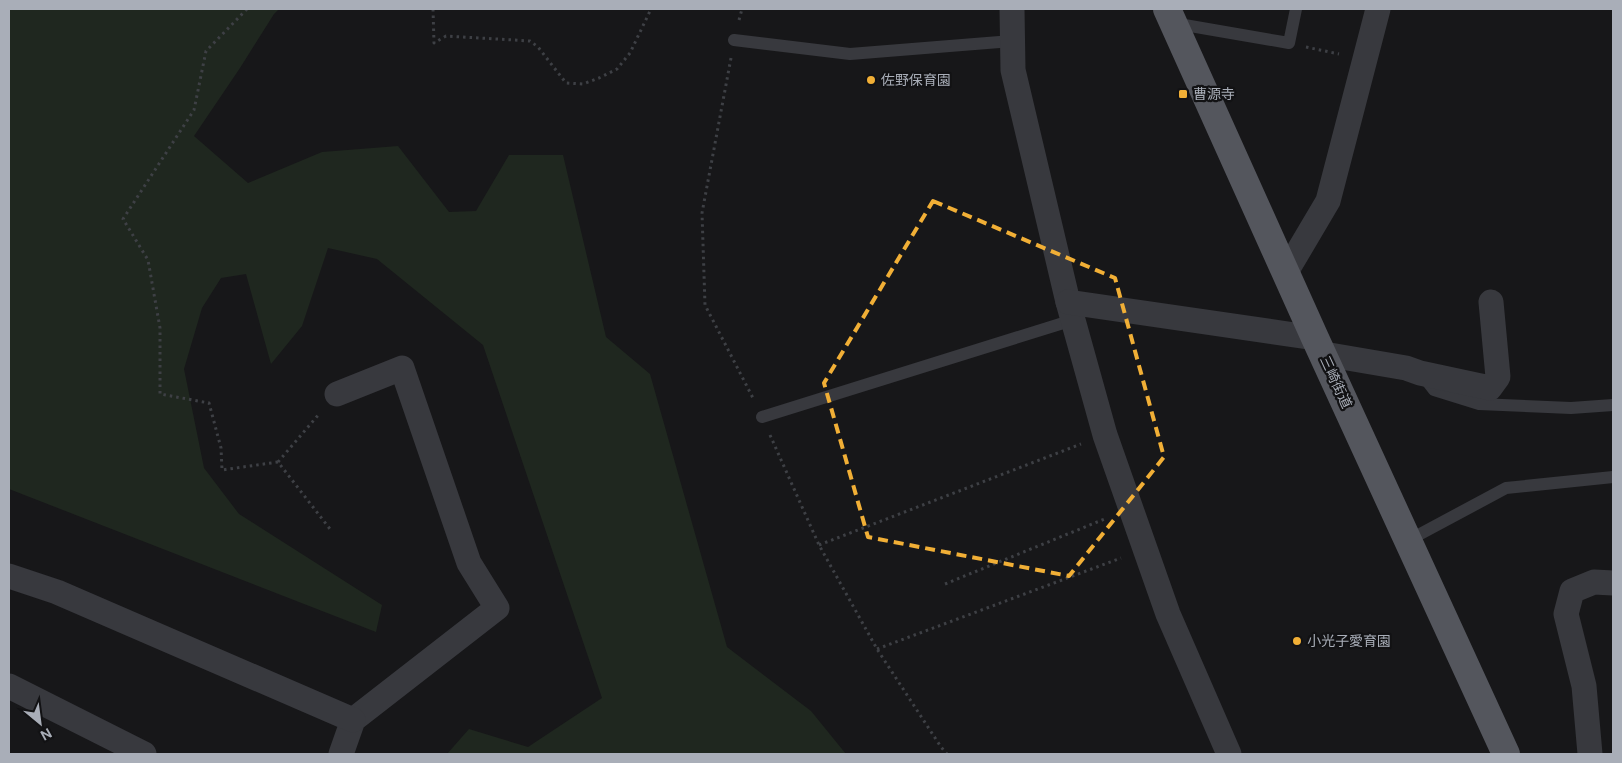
<svg xmlns="http://www.w3.org/2000/svg" width="1622" height="763" viewBox="0 0 1622 763" font-family="'DM Sans','Noto Sans JP',sans-serif">
<rect width="100%" height="100%" fill="#171719"/>
<path fill="#1f271f" d="M 9,9 L 279,9 L 274,14 L 240,68 L 194,136 L 248,183 L 322,152 L 398,146 L 449,212 L 476,211 L 509,155 L 563,155 L 606,337 L 650,374 L 727,647 L 811,711 L 846,754 L 447,754 L 469,729 L 528,747 L 602,698 L 483,345 L 377,259 L 328,248 L 302,326 L 271,364 L 246,274 L 221,278 L 202,308 L 184,369 L 204,468 L 239,514 L 382,605 L 376,632 L 9,489 Z"/>
<g fill="none" stroke-linecap="round" stroke-linejoin="round">
<g stroke="#3e4045" stroke-width="3" stroke-dasharray="2.5 4" stroke-linecap="butt">
<path d="M 247,9 L 206,51 L 194,110 L 123,219 L 148,260 L 160,328 L 160,394 L 209,403 L 221,448 L 222,470 L 278,462 L 330,529"/>
<path d="M 433,9 L 434,43 L 446,36 L 530,41 L 538,47 L 566,83 L 583,84 L 599,78 L 617,69 L 630,53 L 651,9"/>
<path d="M 739,20 L 742,9"/>
<path d="M 1306,47 L 1339,54"/>
<path d="M 731,58 L 702,213 L 705,305 L 754,400"/>
<path d="M 770,435 L 819,545 L 877,649 L 941,747 L 947,754"/>
<path d="M 278,462 L 320,413"/>
<path d="M 819,545 L 1081,444"/>
<path d="M 945,584 L 1107,518"/>
<path d="M 877,649 L 1121,558"/>
</g>
<g stroke="#38393e" stroke-width="12">
<path d="M 1173,23 L 1289,43 L 1296,9"/>
<path d="M 734,40 L 850,54 L 1012,41"/>
<path d="M 1424,377 L 1434,390 L 1479,404 L 1571,408 L 1613,405"/>
<path d="M 762,417 L 1073,320"/>
<path d="M 1409,540 L 1506,488 L 1613,477"/>
</g>
<g stroke="#38393e" stroke-width="25">
<path d="M 1012,9 L 1013,70 L 1068,302 L 1105,435 L 1168,614 L 1229,754"/>
<path d="M 1286,272 L 1328,201 L 1378,9"/>
<path d="M 1068,302 L 1315,338"/>
<path d="M 1324,354 L 1406,368 L 1420,373 L 1490,388 L 1498,377 L 1491,302"/>
<path d="M 337,394 L 402,368 L 469,563 L 497,608 L 353,720 L 341,754"/>
<path d="M 9,576 L 57,592 L 353,720"/>
<path d="M 9,686 L 144,754"/>
<path d="M 1590,754 L 1584,686 L 1566,614 L 1572,591 L 1594,582 L 1613,583"/>
</g>
<path stroke="#54565d" stroke-width="28" d="M 1167,9 L 1315,338 L 1506,754"/>
</g>
<path fill="none" stroke="#f1af36" stroke-width="4" stroke-dasharray="10 6" stroke-linejoin="round" d="M 933,201 L 1115,278 L 1164,457 L 1069,576 L 868,537 L 824,383 Z"/>
<g fill="#f1af36" stroke="#121214" stroke-width="2">
<circle cx="871" cy="80" r="5"/>
<rect x="1178" y="89" width="10" height="10" rx="2.5"/>
<circle cx="1297" cy="641" r="5"/>
</g>
<g text-anchor="middle" stroke-width="4.5" stroke-linejoin="round" paint-order="stroke">
<g font-size="14" fill="#a9aeb8" stroke="#121214" text-anchor="start">
<text x="881" y="85">佐野保育園</text>
<text x="1193" y="99">曹源寺</text>
<text x="1307" y="646">小光子愛育園</text>
</g>
<g font-size="14" fill="#a9aeb8" stroke="#121214">
<text transform="translate(1336 382) rotate(65)" y="5">三崎街道</text>
</g>
</g>
<rect width="1622" height="763" fill="none" stroke="#a9aeb8" stroke-width="20"/>
<g transform="translate(40 723) rotate(151)" stroke="#121214" stroke-width="4" paint-order="stroke">
<path d="M0-4L9 19L0 12L-9 19Z" fill="#a9aeb8"/>
<text y="-8" font-size="14" font-weight="bold" text-anchor="middle" fill="#a9aeb8">N</text>
</g>
</svg>
